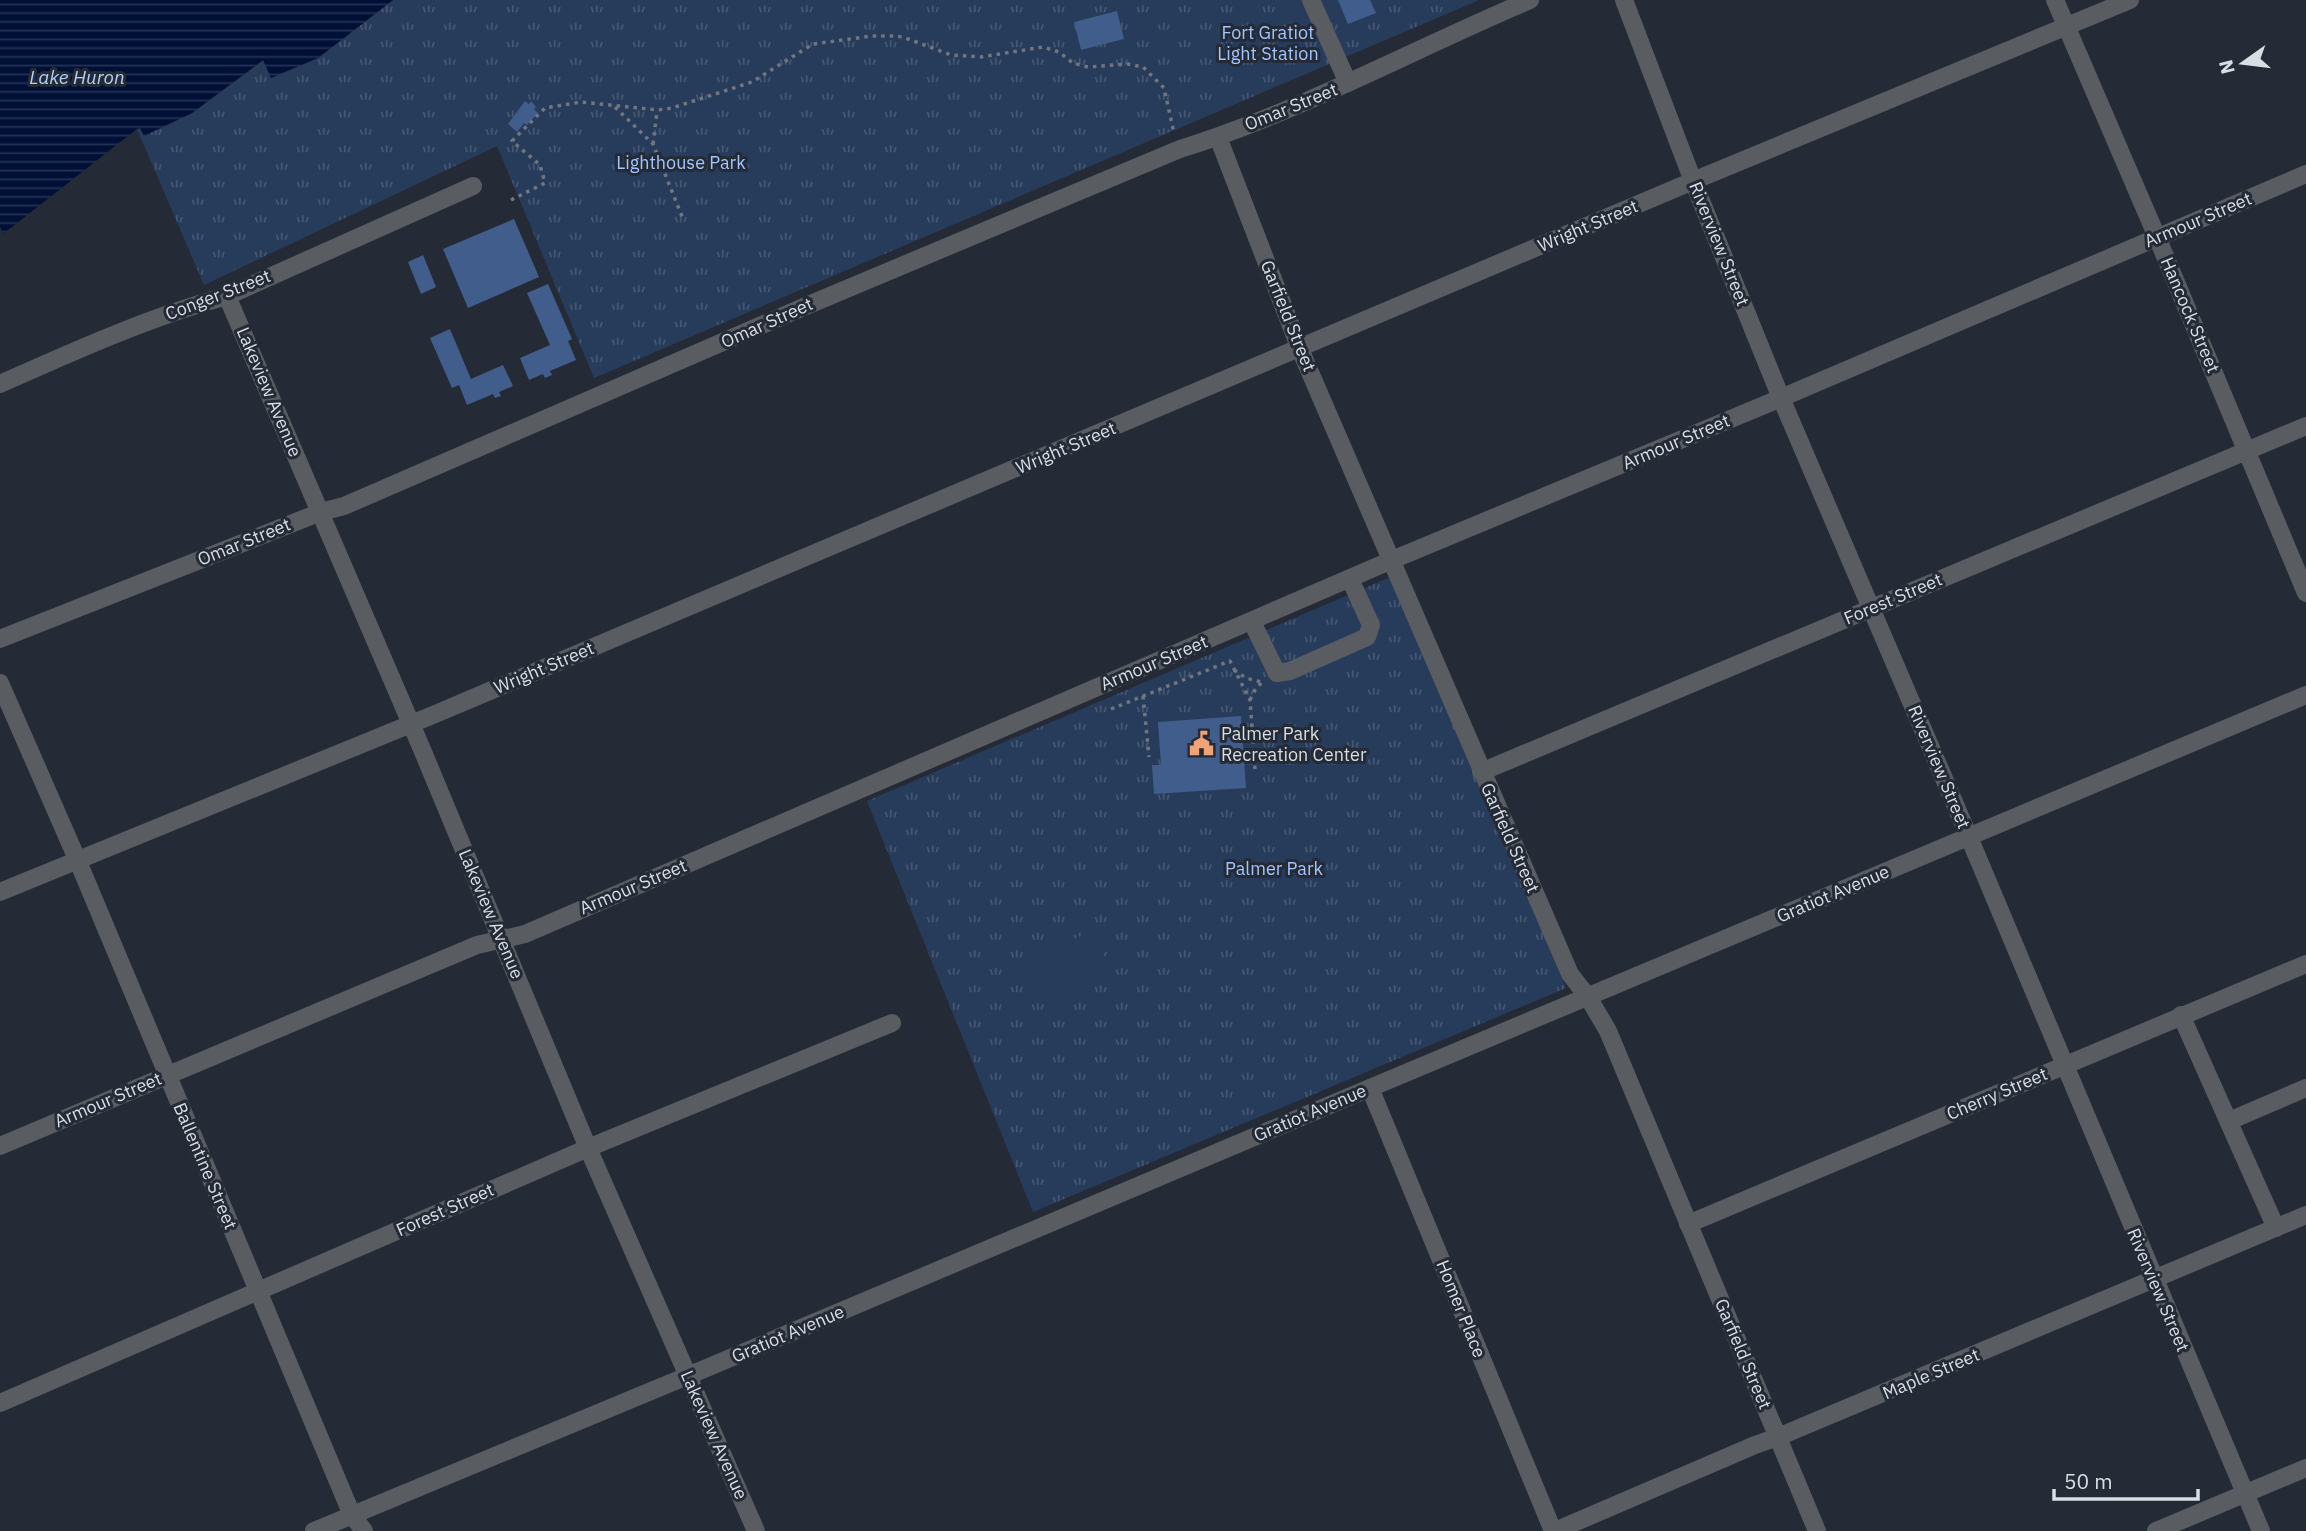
<svg xmlns="http://www.w3.org/2000/svg" width="2306" height="1531" viewBox="0 0 2306 1531" font-family="'IBM Plex Sans',sans-serif">
<defs>
<pattern id="grass-tufts" width="24" height="20" patternUnits="userSpaceOnUse" patternTransform="scale(1.75)"><rect width="24" height="20" fill="#273b5b"/><path d="M3 7l-1-3M5 7V3M7 7l1-3M15 17l-1-3M17 17v-4M19 17l1-3" fill="none" stroke="#465772"/></pattern>
<pattern id="water-rules" width="6" height="5" patternUnits="userSpaceOnUse" patternTransform="scale(1.75)"><rect width="6" height="5" fill="#000f36"/><path d="M0 2.5h6" fill="none" stroke="#253253"/></pattern>
</defs>
<rect width="100%" height="100%" fill="#252b36"/>
<g fill="url(#grass-tufts)">
<path d="M 393,0 L 1479,0 L 594,378 L 497,146 L 204,285 L 137,129 L 140,128 L 144,135 L 192,113 L 264,60 L 318,58 Z"/>
<path d="M 1395,575 L 1566,988 L 1033,1212 L 867,801 Z"/>
</g>
<path fill="#273b5b" d="M 1092,930 L 1111,969 L 1039,1005 L 1021,967 Z"/>
<path fill="url(#water-rules)" d="M 0,0 L 393,0 L 318,58 L 271,78 L 263,60 L 192,113 L 144,136 L 140,128 L 137,129 L 3,234 L 0,227 Z"/>
<g fill="#415d8b">
<path d="M 1338,0 L 1370,0 L 1376,13 L 1348,24 Z"/>
<path d="M 1117,11 L 1124,39 L 1081,50 L 1074,22 Z"/>
<path d="M 525,101 L 529,104 L 531,101 L 536,107 L 534,109 L 538,113 L 527,125 L 524,123 L 517,132 L 508,124 Z"/>
<path d="M 514,219 L 539,277 L 468,308 L 443,249 Z"/>
<path d="M 423,255 L 436,287 L 421,294 L 408,262 Z"/>
<path d="M 548,284 L 572,339 L 568,341 L 576,360 L 550,371 L 552,375 L 545,378 L 543,374 L 529,380 L 520,358 L 550,345 L 527,293 Z"/>
<path d="M 450,329 L 471,379 L 503,365 L 513,386 L 499,392 L 501,396 L 495,398 L 493,394 L 467,405 L 459,385 L 452,388 L 430,338 Z"/>
<path d="M 1241,716 L 1246,788 L 1154,794 L 1152,765 L 1161,765 L 1158,722 Z"/>
</g>
<g fill="none" stroke-linecap="round" stroke-linejoin="round">
<g stroke="#70767f" stroke-width="3.5" stroke-dasharray="3.5 5" stroke-linecap="butt">
<path d="M 615,107 L 653,144 L 683,219"/>
<path d="M 653,144 L 657,111"/>
<path d="M 511,200 L 545,183 L 540,165 L 512,141 L 545,108 L 581,102 L 658,110 L 672,108 L 752,82 L 813,44 L 872,36 L 892,36 L 903,37 L 951,55 L 981,57 L 1043,47 L 1059,52 L 1073,63 L 1088,67 L 1128,64 L 1143,67 L 1164,88 L 1174,133"/>
<path d="M 1234,670 L 1246,678 L 1261,682"/>
<path d="M 1143,696 L 1149,757"/>
<path d="M 1250,700 L 1255,690 L 1262,682"/>
<path d="M 1111,709 L 1230,661 L 1250,700 L 1255,769"/>
</g>
<g stroke="#595d62" stroke-width="18">
<path d="M 1311,0 L 1348,83"/>
<path d="M 1624,0 L 1693,181 L 1781,398 L 1969,837 L 2261,1531"/>
<path d="M 2055,0 L 2157,237 L 2306,593"/>
<path d="M 1218,137 L 1300,349 L 1570,974 L 1588,997 L 1608,1031 L 1817,1531"/>
<path d="M 227,296 L 421,747 L 588,1148 L 756,1531"/>
<path d="M 0,384 C 74,351 149,317 227,296 L 473,186"/>
<path d="M 1252,622 L 1277,673 L 1290,671 L 1367,637 L 1371,625 L 1350,579"/>
<path d="M 0,639 L 321,512 L 344,506 L 806,306 L 1180,149 C 1302,111 1414,49 1530,0"/>
<path d="M 0,683 L 77,859 L 352,1515 L 364,1531"/>
<path d="M 1481,772 L 2306,426"/>
<path d="M 0,892 L 433,715 L 1693,181 L 2130,0"/>
<path d="M 2181,1015 L 2276,1228"/>
<path d="M 1370,1088 L 1553,1531"/>
<path d="M 2229,1121 L 2306,1088"/>
<path d="M 0,1146 L 477,945 L 525,934 L 1392,560 L 1781,398 L 2306,174"/>
<path d="M 1688,1224 L 2306,964"/>
<path d="M 0,1403 L 588,1148 L 892,1023"/>
<path d="M 314,1531 L 709,1367 L 1370,1088 L 2306,695"/>
<path d="M 1555,1531 L 1755,1445 L 1778,1437 L 2306,1215"/>
<path d="M 2156,1531 L 2306,1468"/>
</g>
</g>
<defs>
<symbol id="civic-bare" viewBox="-9 -9 18 18"><path d="M-.6-6.5H3V-4.5H.6V-3L4-1V1h2V6H-6V1h2V-1L-.6-3ZM-1.2 2.5V6h2.4V2.5Z" fill="#efa377" stroke="#252b36" stroke-width="2.5" paint-order="stroke"/></symbol>
</defs>
<g fill-rule="evenodd">
<use href="#civic-bare" x="1184" y="726" width="35" height="35"/>
</g>
<g text-anchor="middle" stroke-width="6" stroke-linejoin="round" paint-order="stroke">
<g font-size="18" fill="#a2c5fe" stroke="#252b36">
<text x="1268" y="39">Fort Gratiot<tspan x="1268" dy="21">Light Station</tspan></text>
<text x="681" y="169">Lighthouse Park</text>
<text x="1274" y="875">Palmer Park</text>
</g>
<g font-size="18" fill="#d9dee5" stroke="#252b36">
<text transform="translate(1291 107) rotate(-22)" y="6">Omar Street</text>
<text transform="translate(2198 220) rotate(-23)" y="6">Armour Street</text>
<text transform="translate(1588 226) rotate(-23)" y="6">Wright Street</text>
<text transform="translate(1719 244) rotate(68)" y="6">Riverview Street</text>
<text transform="translate(218 295) rotate(-21)" y="6">Conger Street</text>
<text transform="translate(2190 315) rotate(67)" y="6">Hancock Street</text>
<text transform="translate(1288 316) rotate(68)" y="6">Garfield Street</text>
<text transform="translate(767 323) rotate(-24)" y="6">Omar Street</text>
<text transform="translate(269 392) rotate(67)" y="6">Lakeview Avenue</text>
<text transform="translate(1676 442) rotate(-23)" y="6">Armour Street</text>
<text transform="translate(1066 448) rotate(-23)" y="6">Wright Street</text>
<text transform="translate(244 542) rotate(-22)" y="6">Omar Street</text>
<text transform="translate(1893 599) rotate(-23)" y="6">Forest Street</text>
<text transform="translate(1154 663) rotate(-23)" y="6">Armour Street</text>
<text transform="translate(544 668) rotate(-23)" y="6">Wright Street</text>
<text transform="translate(1939 767) rotate(67)" y="6">Riverview Street</text>
<text transform="translate(1510 838) rotate(66)" y="6">Garfield Street</text>
<text transform="translate(633 887) rotate(-23)" y="6">Armour Street</text>
<text transform="translate(1833 894) rotate(-23)" y="6">Gratiot Avenue</text>
<text transform="translate(491 914) rotate(67)" y="6">Lakeview Avenue</text>
<text transform="translate(1997 1094) rotate(-23)" y="6">Cherry Street</text>
<text transform="translate(108 1100) rotate(-23)" y="6">Armour Street</text>
<text transform="translate(1310 1113) rotate(-23)" y="6">Gratiot Avenue</text>
<text transform="translate(205 1166) rotate(67)" y="6">Ballentine Street</text>
<text transform="translate(445 1210) rotate(-24)" y="6">Forest Street</text>
<text transform="translate(2158 1290) rotate(67)" y="6">Riverview Street</text>
<text transform="translate(1461 1309) rotate(68)" y="6">Homer Place</text>
<text transform="translate(788 1334) rotate(-23)" y="6">Gratiot Avenue</text>
<text transform="translate(1743 1354) rotate(67)" y="6">Garfield Street</text>
<text transform="translate(1931 1374) rotate(-23)" y="6">Maple Street</text>
<text transform="translate(714 1435) rotate(66)" y="6">Lakeview Avenue</text>
</g>
<g font-size="18" fill="#d9dee5" stroke="#252b36" text-anchor="start">
<text x="1221" y="740">Palmer Park<tspan x="1221" dy="21">Recreation Center</tspan></text>
</g>
<g font-size="19" font-style="italic" fill="#b4cffa" stroke="#252b36">
<text x="77" y="84">Lake Huron</text>
</g>
</g>
<g transform="translate(2243 63) rotate(256)" stroke="#252b36" stroke-width="5" paint-order="stroke">
<path d="M0-5L12 26L0 18L-12 26Z" fill="#d9dee5"/>
<text y="-10" font-size="19" font-weight="bold" text-anchor="middle" fill="#d9dee5">N</text>
</g>
<path d="M2054 1489v10h144v-10" fill="none" stroke="#d9dee5" stroke-width="3.5"/>
<text x="2064" y="1489" font-size="21" fill="#d9dee5" stroke="#252b36" stroke-width="5" paint-order="stroke">50 m</text>
</svg>
